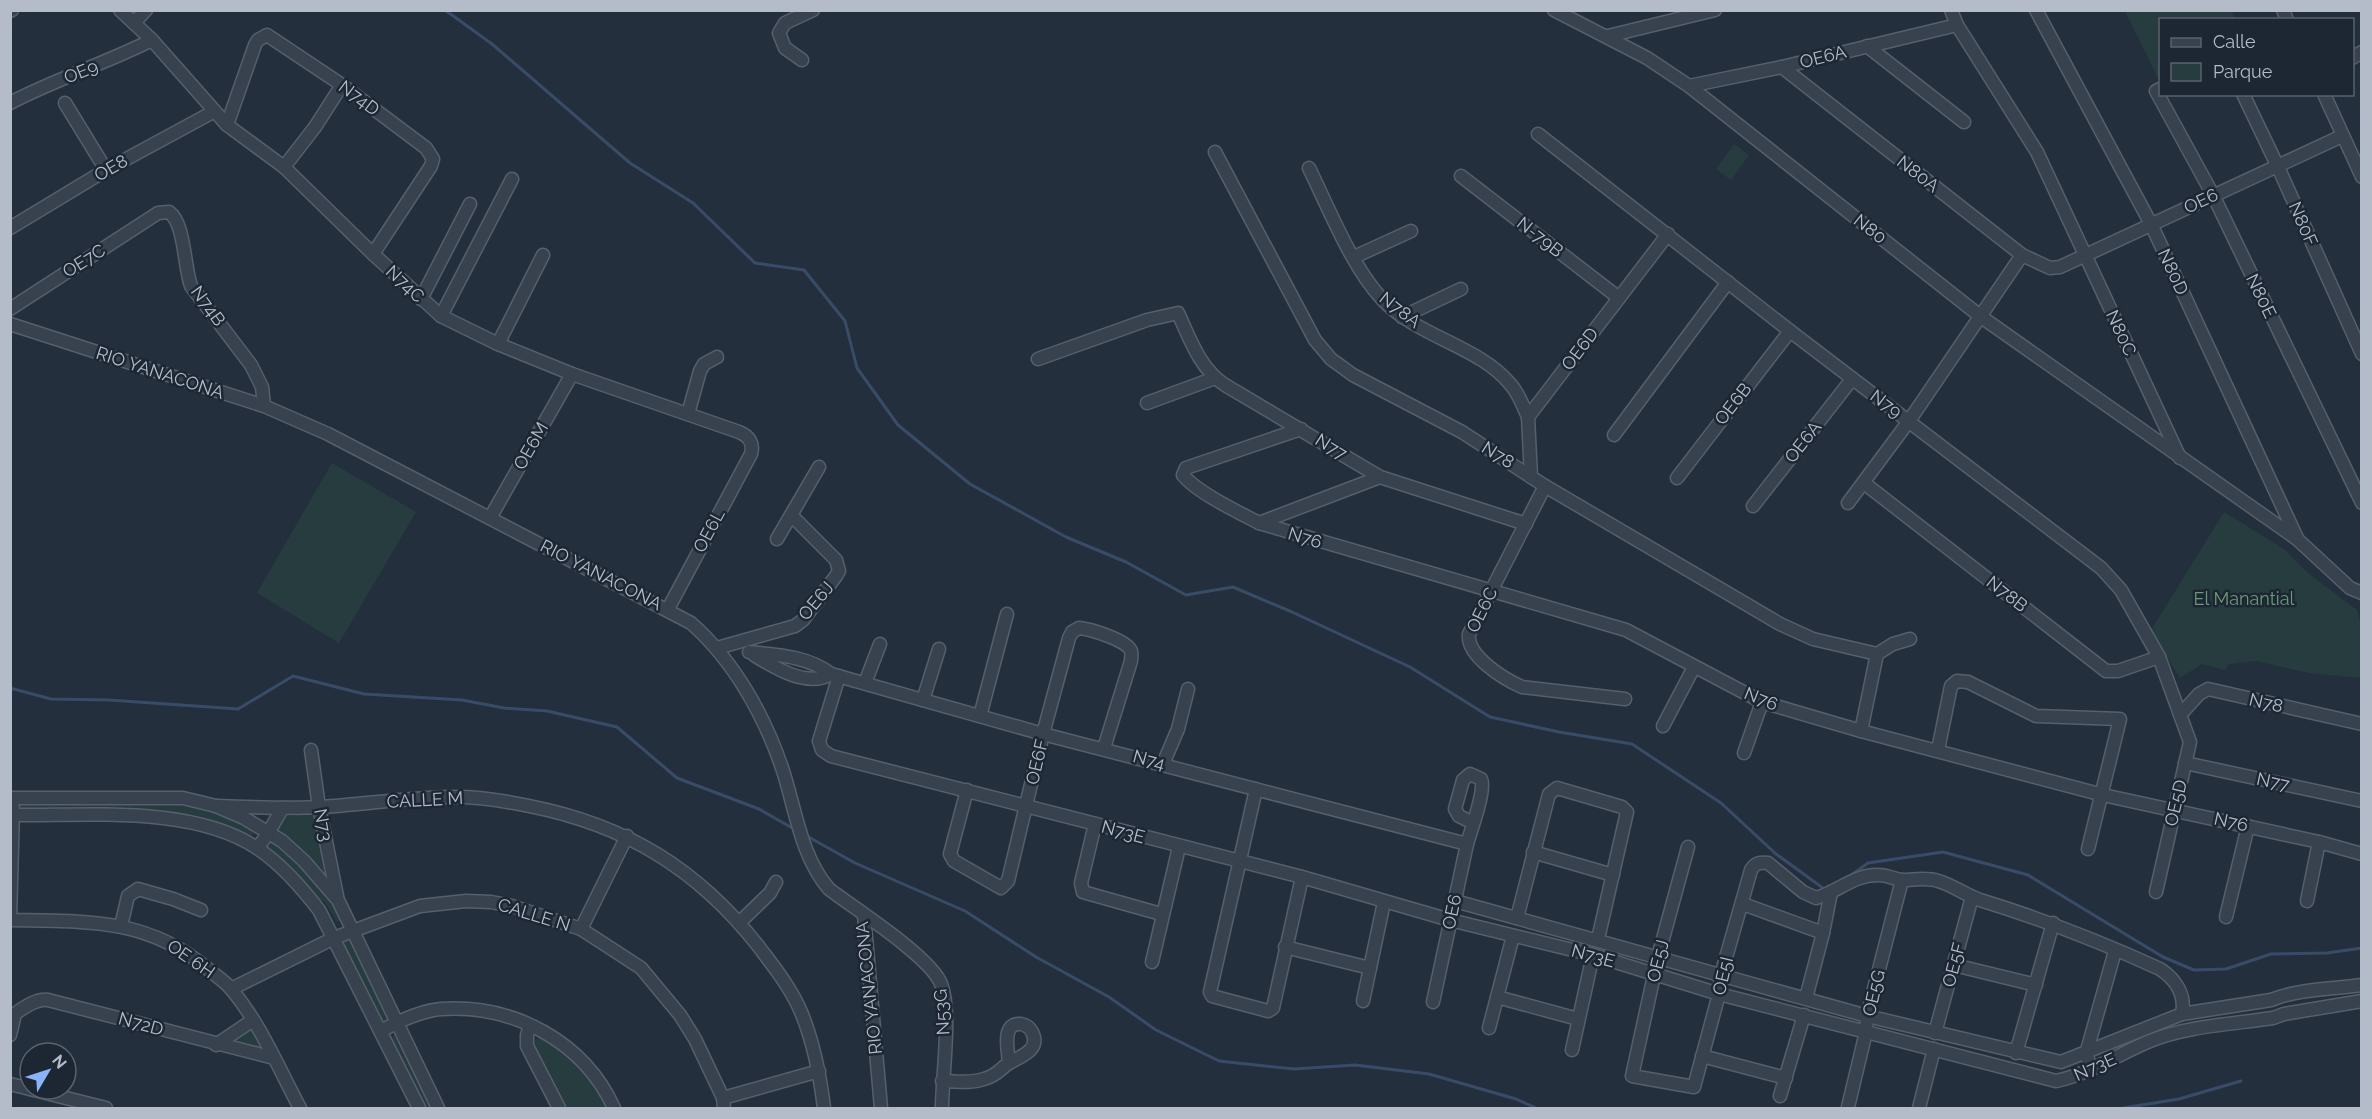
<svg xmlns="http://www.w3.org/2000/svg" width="2372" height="1119" viewBox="0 0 2372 1119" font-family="Raleway,sans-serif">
<rect width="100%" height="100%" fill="#242f3e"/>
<g fill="#263c3f">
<path d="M 2125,11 L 2231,11 L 2235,19 L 2160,20 L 2160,82 Z"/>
<path d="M 1734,144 L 1749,155 L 1731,180 L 1716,169 Z"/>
<path d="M 332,463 L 416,512 L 339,643 L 257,593 Z"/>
<path d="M 2224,512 L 2284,549 L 2308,573 L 2357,610 L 2361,625 L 2361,678 L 2309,673 L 2257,661 L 2229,664 L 2225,670 L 2202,664 L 2180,678 L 2150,632 Z"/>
<path d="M 20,801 L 191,804 L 220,812 L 255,830 L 250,839 L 225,827 L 20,811 Z"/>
<path d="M 311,815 L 316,818 L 327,868 L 321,873 L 278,833 L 277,825 L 280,819 L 286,816 Z"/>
<path d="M 272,839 C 299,861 326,888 342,919 L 337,922 L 325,902 L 317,899 L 268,849 Z"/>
<path d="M 346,939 L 352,942 L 390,1018 L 387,1023 L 382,1021 L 343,945 Z"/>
<path d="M 248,1030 L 254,1031 L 262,1047 L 258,1050 L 236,1044 L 236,1038 Z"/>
<path d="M 394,1035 L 400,1035 L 435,1108 L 424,1108 L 391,1039 Z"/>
<path d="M 540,1037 L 546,1038 C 572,1057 594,1079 608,1108 L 565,1108 L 533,1047 L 535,1040 Z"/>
</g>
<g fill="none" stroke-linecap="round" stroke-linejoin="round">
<g stroke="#394c67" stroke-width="3">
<path d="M 445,10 L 492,44 L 630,163 L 693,203 L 755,263 L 804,270 L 845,321 L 857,368 L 898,425 L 970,484 L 1066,537 L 1126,562 L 1186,595 L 1233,587 L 1292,612 L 1410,667 L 1490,717 L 1559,732 L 1632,744 L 1721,803 L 1776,854 L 1827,891"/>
<path d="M 10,688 L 51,699 L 109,700 L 238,709 L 293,676 L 364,694 L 462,700 L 504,708 L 547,711 L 617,727 L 677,778 L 759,809 L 794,829"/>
<path d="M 805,835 L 855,863 L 965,911 L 1036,957 L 1109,997 L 1156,1030 L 1219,1061 L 1294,1069 L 1355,1065 L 1429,1074 L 1516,1099 L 1536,1108"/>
<path d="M 1850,876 L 1868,863 L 1943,852 L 2028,875 L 2163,957 L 2194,970 L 2226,969 L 2271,954 L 2327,953 L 2362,948"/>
<path d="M 2123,1108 L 2179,1099 L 2241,1081"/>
</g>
<defs>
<g id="minor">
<path d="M 120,10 L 152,40 L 227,125 L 284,167 L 373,254 L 441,316 L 498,344 L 572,374 L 739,432 C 749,436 754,443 751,454 L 668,609"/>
<path d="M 1554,10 L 1647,58 L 1689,86 L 1980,316 L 2297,539 L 2350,588 L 2362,593"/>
<path d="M 1951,10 L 1957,25 L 2037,152 L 2180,458"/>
<path d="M 2036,10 L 2151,224 L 2297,538"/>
<path d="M 2283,10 L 2287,20"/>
<path d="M 10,11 L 12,10"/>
<path d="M 134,23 L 146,10"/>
<path d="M 1608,36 L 1715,10"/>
<path d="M 1867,46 L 1964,122"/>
<path d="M 2352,58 L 2362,52"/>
<path d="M 802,60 L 785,48 L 779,33 L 785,23 L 813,10"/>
<path d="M 1782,67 L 2022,255 L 2050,268 L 2060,267 L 2342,136"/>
<path d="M 1689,86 L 1782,67 L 1957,25"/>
<path d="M 2160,89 L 2156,91 L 2213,195 L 2362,503"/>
<path d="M 2243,94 L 2278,167 L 2362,354"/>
<path d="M 2324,94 L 2362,177"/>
<path d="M 10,103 C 56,79 106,63 152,40"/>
<path d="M 65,103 L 106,170"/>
<path d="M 227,125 L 255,45 L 258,40 L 267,35 L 342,85 L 426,148 L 433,159 L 431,166 L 373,254"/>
<path d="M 1538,134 L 1790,331 L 2101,568 L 2121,590 L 2159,657 L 2190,742 L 2156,892"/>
<path d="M 1215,152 L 1315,340 L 1331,359 L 1353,375 L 1462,432 L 1545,486 L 1780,624 L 1813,639 L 1877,654"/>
<path d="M 284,167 L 315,127 L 342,85"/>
<path d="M 1309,168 C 1329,209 1352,267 1382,299 C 1417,337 1480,346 1511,385 C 1519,394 1523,406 1528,417"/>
<path d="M 1461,176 L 1619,298"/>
<path d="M 10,228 L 106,170 L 213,112"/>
<path d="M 1354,257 L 1411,231"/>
<path d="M 421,299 L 470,204"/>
<path d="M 10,309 L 158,213 L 169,212 C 185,223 184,267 191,286 L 251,365 L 262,387 L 264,406"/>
<path d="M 441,316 L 512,179"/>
<path d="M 1402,317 L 1461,289"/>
<path d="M 10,324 L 264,406 L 328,434 L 691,623 C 735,662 766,718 784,774 C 796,813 802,858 829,889 C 855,909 931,957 941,984 C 952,1011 942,1077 942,1108"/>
<path d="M 498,344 L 543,255"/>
<path d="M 1038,359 L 1147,320 L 1178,313 C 1190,339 1200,369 1225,385 L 1380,477 L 1526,524"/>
<path d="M 1147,403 L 1215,378"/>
<path d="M 688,414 L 700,371 L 704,364 L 717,357"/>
<path d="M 1301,429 L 1186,468 L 1183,475 C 1196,492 1240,513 1259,523 L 1626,630 L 1762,702 L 1861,731 L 2103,795 L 2319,842 L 2362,854"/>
<path d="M 1614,435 L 1728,282"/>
<path d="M 1531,477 L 1528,417 L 1668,234"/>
<path d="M 1677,478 L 1790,331"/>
<path d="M 1864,483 L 2106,671 L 2118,671 L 2159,657"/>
<path d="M 1545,486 L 1469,634 C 1466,656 1504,679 1522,687 L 1625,699"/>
<path d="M 1848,503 L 1909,421 L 2022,255"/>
<path d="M 1753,506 L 1852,379"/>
<path d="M 490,518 L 572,374"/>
<path d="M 1259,523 L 1380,477"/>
<path d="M 777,539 L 819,467"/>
<path d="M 717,648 L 795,626 L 803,620 L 836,576 L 839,571 L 836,560 L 791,515"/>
<path d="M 749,652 C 777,655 808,656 831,674 L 1043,734 L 1467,844"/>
<path d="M 754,655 C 775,668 807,688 831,674"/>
<path d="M 839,676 L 819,741 L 822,750 L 831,756 L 1302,877 L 1450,920 L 1593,955 L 1719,994 L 2056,1081 C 2090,1074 2118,1054 2150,1041 C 2186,1026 2234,1024 2273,1018 L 2284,1014 L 2362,1001"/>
<path d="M 865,683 L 880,644"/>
<path d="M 923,700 L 939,649"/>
<path d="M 2180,715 L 2199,694 L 2208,689 L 2362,724"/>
<path d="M 980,716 L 1007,614"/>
<path d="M 1663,726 L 1694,667"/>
<path d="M 1861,731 L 1877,654 L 1893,644 L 1910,639"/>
<path d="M 311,750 L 319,807 L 337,896"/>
<path d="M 1938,750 L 1951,686 L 1957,681 L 1968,682 L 2036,716 L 2120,719 L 2088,849"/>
<path d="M 1744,753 L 1762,702"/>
<path d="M 2185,763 L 2362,801"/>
<path d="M 1163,764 L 1178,729 L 1188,689"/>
<path d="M 1256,789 L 1210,992 L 1212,996 L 1268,1011 L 1273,1008 L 1302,877"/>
<path d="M 967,790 L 950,854 L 954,861 L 1001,888 L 1008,881 L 1043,734 L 1069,638 L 1072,632 L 1079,628 C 1090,629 1127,640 1131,651 C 1132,654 1131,658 1131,661 L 1104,748"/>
<path d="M 10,798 L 183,798 L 216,806 L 244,818 L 282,841 L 304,861 L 338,900 L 438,1108"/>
<path d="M 216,806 C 251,807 286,809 321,807 C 366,804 412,797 457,797 C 481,797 505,801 529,806 C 626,825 698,869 759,947 C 774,967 791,988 801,1012 C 814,1043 820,1075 824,1108"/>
<path d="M 13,807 L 10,920 C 85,921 148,918 208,969 C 216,976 226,982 232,990 C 261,1025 279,1069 300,1108"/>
<path d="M 10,815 C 87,816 192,805 257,848 C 282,865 301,887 319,910 L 419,1108"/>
<path d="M 1095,824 L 1081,883 L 1083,892 L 1161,914"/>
<path d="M 1688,847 L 1658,957 L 1632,1076 L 1694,1087 L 1719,994 L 1721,975 L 1751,870 C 1755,863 1760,862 1768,863 L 1803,892 L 1816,898 C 1838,892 1854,874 1879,875 C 1887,875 1894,879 1902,880 C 1914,880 1926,877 1938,881 C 1953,885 1965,895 1980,900 C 2042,919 2101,942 2160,969 C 2175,979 2186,994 2182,1014"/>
<path d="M 257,848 C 270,834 272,824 283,808"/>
<path d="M 1533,852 L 1613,875"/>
<path d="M 1455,901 L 1867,1016 L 2061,1062 L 2182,1014 L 2271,1000 C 2298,989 2332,989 2362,985"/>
<path d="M 2307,901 L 2319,842"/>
<path d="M 1743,904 L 1823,933"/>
<path d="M 864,915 L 881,1108"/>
<path d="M 2226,917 L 2248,826"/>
<path d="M 1517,918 L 1549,794 L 1557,788 L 1622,807 L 1627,812 L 1598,939"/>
<path d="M 740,922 L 770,893 L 776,882"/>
<path d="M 121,926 L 128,896 L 138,889 L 173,899 L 201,910"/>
<path d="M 581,929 L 627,836"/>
<path d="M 1285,947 L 1370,968"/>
<path d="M 1152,962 L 1179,847"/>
<path d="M 1954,965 L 2036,985"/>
<path d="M 231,989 L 334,938 L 420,906 L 466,901 L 491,902 L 512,906 L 581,929 L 641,968 L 680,1015 L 695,1039 L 723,1098 L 724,1108"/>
<path d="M 1497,997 L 1578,1019"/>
<path d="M 1806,998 L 1823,933 L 1831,892"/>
<path d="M 1363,1001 L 1384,902"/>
<path d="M 1433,1002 L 1467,844 C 1471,830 1486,790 1481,779 L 1470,774 L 1463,780 L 1455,809 L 1459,816 L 1473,823"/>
<path d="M 10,1017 C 21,1010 35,998 48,1000 L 274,1058"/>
<path d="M 530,1026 L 527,1035 L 527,1046 L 559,1108"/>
<path d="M 1489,1028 L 1513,936"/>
<path d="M 381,1031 C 399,1021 420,1011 441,1009 C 514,1004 584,1042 614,1108"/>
<path d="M 1935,1033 L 1972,897"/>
<path d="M 10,1035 L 15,1014"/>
<path d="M 216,1045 L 253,1020"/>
<path d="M 1572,1050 L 1593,955"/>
<path d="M 2016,1053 L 2053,923"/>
<path d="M 1702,1056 L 1786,1078"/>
<path d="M 2088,1059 L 2086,1054 L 2115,951"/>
<path d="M 942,1081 C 956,1081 970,1084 984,1079 C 999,1075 1001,1067 1011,1062 C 1022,1056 1041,1049 1032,1032 C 1030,1028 1026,1025 1021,1024 C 1001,1022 1008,1051 1009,1062"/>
<path d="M 10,1084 L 30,1089"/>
<path d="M 30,1089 L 106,1108"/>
<path d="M 1780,1096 L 1804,1015"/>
<path d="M 723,1098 L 819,1071"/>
<path d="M 1848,1107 L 1866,1032 L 1867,1016 L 1902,880"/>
<path d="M 1919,1108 L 1934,1049"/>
</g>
</defs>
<use href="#minor" stroke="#565f6c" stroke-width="15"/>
<use href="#minor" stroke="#38414e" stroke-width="12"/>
</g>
<g text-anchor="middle" stroke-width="5" stroke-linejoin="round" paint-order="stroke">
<g font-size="18" fill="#b4bcc9" stroke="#1d2633">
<text transform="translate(1823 57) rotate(-14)" y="6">OE6A</text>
<text transform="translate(81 72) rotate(-22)" y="6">OE9</text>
<text transform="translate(359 98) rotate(37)" y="6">N74D</text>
<text transform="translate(111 168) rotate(-30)" y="6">OE8</text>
<text transform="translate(1918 174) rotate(38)" y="6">N80A</text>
<text transform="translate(2201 201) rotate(-25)" y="6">OE6</text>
<text transform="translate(2303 224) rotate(66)" y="6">N80F</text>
<text transform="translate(1870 229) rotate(38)" y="6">N80</text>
<text transform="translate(1540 237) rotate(38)" y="6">N-79B</text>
<text transform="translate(84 261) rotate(-32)" y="6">OE7C</text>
<text transform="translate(2173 272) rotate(65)" y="6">N80D</text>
<text transform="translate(405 284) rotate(43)" y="6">N74C</text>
<text transform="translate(2261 296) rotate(64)" y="6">N80E</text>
<text transform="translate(208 306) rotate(54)" y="6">N74B</text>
<text transform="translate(1400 310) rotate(38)" y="6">N78A</text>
<text transform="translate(2121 333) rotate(65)" y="6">N80C</text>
<text transform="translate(1580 349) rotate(-53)" y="6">OE6D</text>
<text transform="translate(160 373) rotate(18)" y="6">RIO YANACONA</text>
<text transform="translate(1733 404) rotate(-52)" y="6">OE6B</text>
<text transform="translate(1886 404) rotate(37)" y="6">N79</text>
<text transform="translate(1803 442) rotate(-52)" y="6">OE6A</text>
<text transform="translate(531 446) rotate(-60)" y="6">OE6M</text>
<text transform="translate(1331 447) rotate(32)" y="6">N77</text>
<text transform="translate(1498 455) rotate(32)" y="6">N78</text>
<text transform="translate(709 531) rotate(-62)" y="6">OE6L</text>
<text transform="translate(1305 538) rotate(17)" y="6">N76</text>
<text transform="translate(601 575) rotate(27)" y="6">RIO YANACONA</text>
<text transform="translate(2007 594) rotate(38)" y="6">N78B</text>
<text transform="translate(816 601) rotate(-50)" y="6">OE6J</text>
<text transform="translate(1482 610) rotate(-64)" y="6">OE6C</text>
<text transform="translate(1761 699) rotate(22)" y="6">N76</text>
<text transform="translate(2266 703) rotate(13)" y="6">N78</text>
<text transform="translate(1149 760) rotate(15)" y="6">N74</text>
<text transform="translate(1037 762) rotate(-77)" y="6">OE6F</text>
<text transform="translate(2273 782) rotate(12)" y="6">N77</text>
<text transform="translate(425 800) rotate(-3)" y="6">CALLE M</text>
<text transform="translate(2176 803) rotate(-77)" y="6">OE5D</text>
<text transform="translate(2231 822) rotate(12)" y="6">N76</text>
<text transform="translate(323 825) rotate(79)" y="6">N73</text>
<text transform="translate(1123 832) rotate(15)" y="6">N73E</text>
<text transform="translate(1452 912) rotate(-78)" y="6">OE6</text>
<text transform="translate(534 915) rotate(17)" y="6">CALLE N</text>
<text transform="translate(1593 956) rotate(15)" y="6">N73E</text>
<text transform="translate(191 959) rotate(35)" y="6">OE 6H</text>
<text transform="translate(1658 961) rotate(-76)" y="6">OE5J</text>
<text transform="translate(1954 965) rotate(-75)" y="6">OE5F</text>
<text transform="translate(1723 976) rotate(-77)" y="6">OE5I</text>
<text transform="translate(869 988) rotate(-96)" y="6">RIO YANACONA</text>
<text transform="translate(1874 993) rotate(-77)" y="6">OE5G</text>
<text transform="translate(942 1012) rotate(-94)" y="6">N53G</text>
<text transform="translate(141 1024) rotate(15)" y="6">N72D</text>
<text transform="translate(2095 1067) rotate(-24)" y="6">N73E</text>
</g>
<g font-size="18" fill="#6b9a76" stroke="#1d2633">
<text x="2244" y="605">El Manantial</text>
</g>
</g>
<rect width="2372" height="1119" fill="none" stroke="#b4bcc9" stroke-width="24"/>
<rect x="2159" y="18" width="195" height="78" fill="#1d2633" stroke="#59626f" stroke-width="1.5"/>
<rect x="2171" y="38" width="30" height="9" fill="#38414e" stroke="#59626f" stroke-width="1.5"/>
<text x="2213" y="48" font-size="18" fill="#b4bcc9">Calle</text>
<rect x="2171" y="63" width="30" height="18" fill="#263c3f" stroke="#59626f" stroke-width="1.5"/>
<text x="2213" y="78" font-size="18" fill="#b4bcc9">Parque</text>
<g transform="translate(48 1071) rotate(51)"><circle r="28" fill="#1d2633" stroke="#59626f" stroke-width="1.5"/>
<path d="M0-4.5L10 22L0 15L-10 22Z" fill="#8ab4f8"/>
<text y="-9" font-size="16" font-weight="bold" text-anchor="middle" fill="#b4bcc9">N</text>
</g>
</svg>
